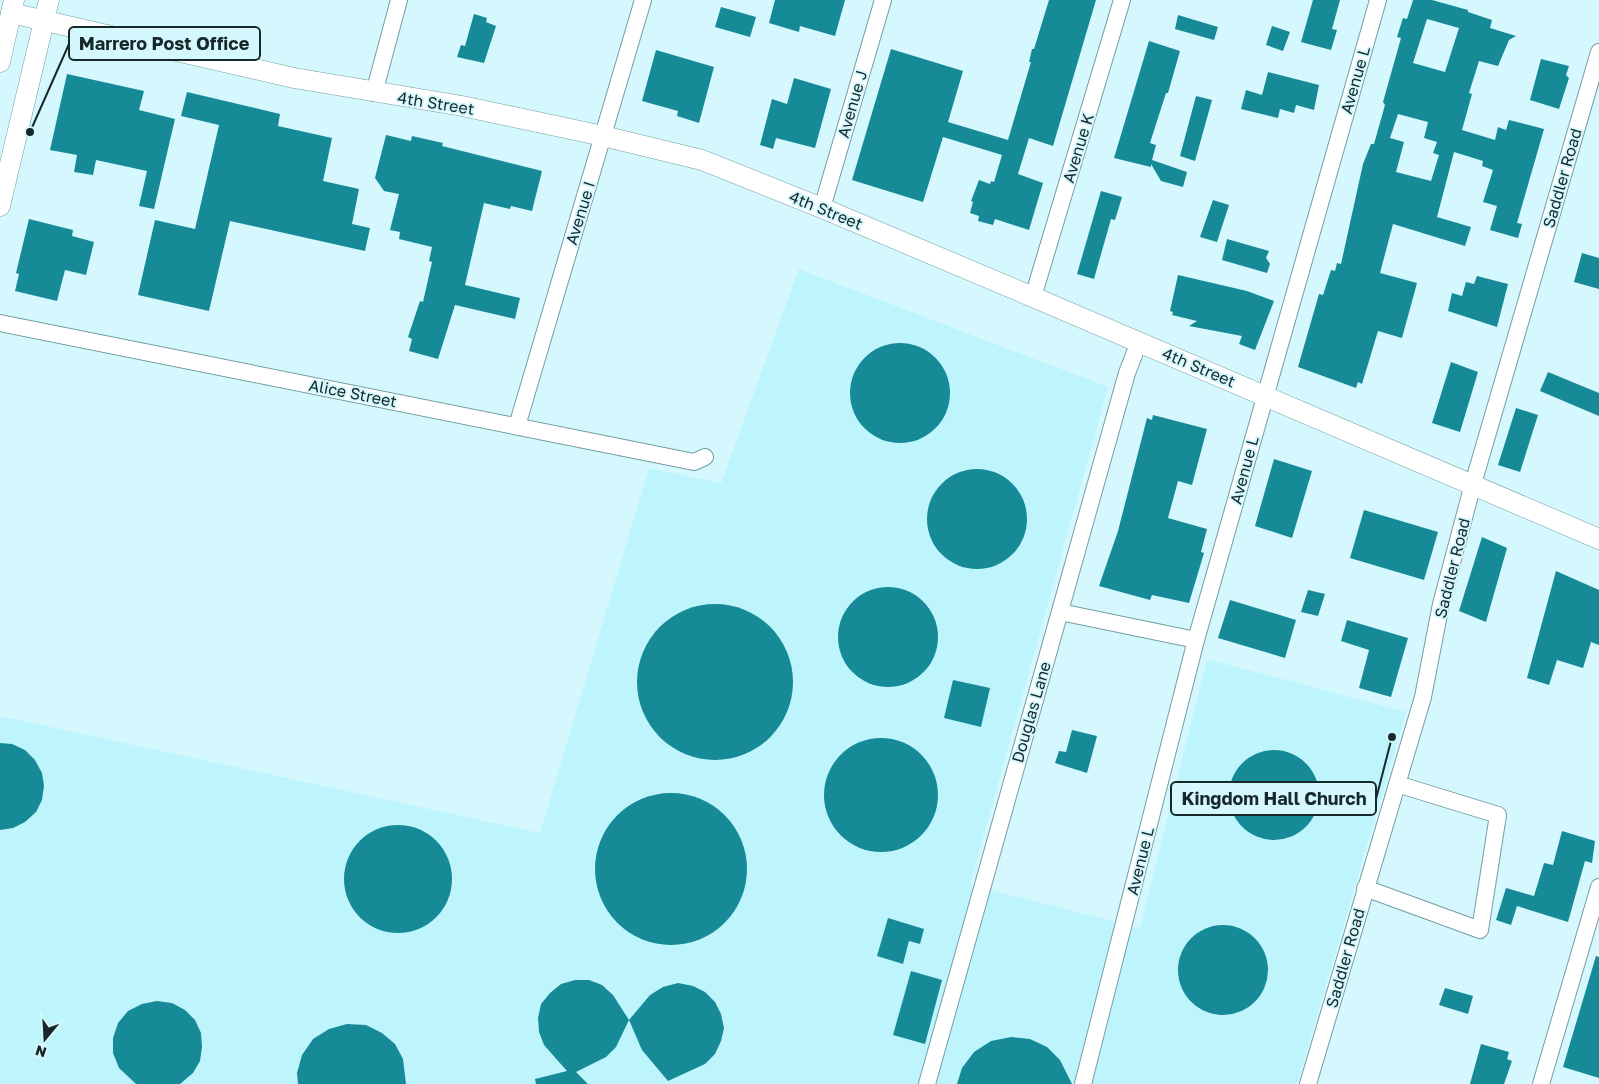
<svg xmlns="http://www.w3.org/2000/svg" width="1599" height="1084" viewBox="0 0 1599 1084" font-family="'Golos Text',sans-serif">
<rect width="100%" height="100%" fill="#d4f8fd"/>
<path fill="#bef5fd" d="M 799,269 L 1108,387 L 970,885 L 1140,928 L 1207,659 L 1406,712 L 1297,1084 L 0,1084 L 0,716 L 540,833 L 649,468 L 721,483 Z"/>
<g fill="#178a97" fill-rule="evenodd">
<path d="M 775,0 L 845,0 L 835,36 L 800,26 L 799,32 L 769,23 Z"/>
<path d="M 1049,0 L 1096,0 L 1053,146 L 1029,138 L 1018,174 L 1043,183 L 1029,230 L 995,219 L 993,225 L 978,221 L 979,216 L 970,213 L 973,202 L 971,201 L 979,180 L 990,184 L 991,181 L 994,182 L 1002,155 L 943,137 L 923,202 L 852,180 L 891,49 L 963,71 L 948,122 L 1008,140 L 1031,62 L 1029,62 L 1032,49 L 1034,49 Z"/>
<path d="M 1313,0 L 1340,0 L 1332,29 L 1337,30 L 1331,50 L 1301,42 Z"/>
<path d="M 1413,0 L 1432,0 L 1468,10 L 1468,12 L 1492,20 L 1490,28 L 1516,36 L 1509,40 L 1498,66 L 1479,61 L 1469,93 L 1472,94 L 1462,130 L 1495,140 L 1498,127 L 1506,130 L 1509,120 L 1544,129 L 1517,223 L 1522,224 L 1518,238 L 1490,230 L 1497,206 L 1483,202 L 1493,170 L 1482,166 L 1483,161 L 1454,152 L 1437,217 L 1471,227 L 1465,246 L 1393,224 L 1380,273 L 1417,283 L 1402,338 L 1378,331 L 1362,384 L 1358,382 L 1356,388 L 1298,367 L 1319,294 L 1323,295 L 1331,270 L 1335,271 L 1337,263 L 1341,264 L 1363,164 L 1371,144 L 1374,144 L 1385,105 L 1383,102 L 1401,38 L 1397,37 L 1403,18 L 1407,19 ZM 1427,19 L 1459,28 L 1445,72 L 1413,63 ZM 1398,114 L 1428,122 L 1424,138 L 1437,142 L 1433,153 L 1439,155 L 1431,181 L 1396,172 L 1404,142 L 1390,138 Z"/>
<path d="M 721,7 L 756,17 L 750,37 L 715,27 Z"/>
<path d="M 474,14 L 487,18 L 486,22 L 496,26 L 484,63 L 457,57 L 461,45 L 465,46 Z"/>
<path d="M 1178,15 L 1218,27 L 1214,40 L 1175,29 Z"/>
<path d="M 1272,26 L 1290,32 L 1283,51 L 1266,45 Z"/>
<path d="M 1149,41 L 1180,51 L 1168,93 L 1166,93 L 1150,143 L 1156,145 L 1152,160 L 1187,172 L 1183,187 L 1161,181 L 1151,164 L 1151,167 L 1114,158 Z"/>
<path d="M 656,50 L 714,67 L 699,123 L 677,116 L 678,111 L 642,101 Z"/>
<path d="M 1541,59 L 1569,66 L 1566,75 L 1569,78 L 1559,109 L 1530,100 Z"/>
<path d="M 1268,72 L 1319,85 L 1314,110 L 1296,105 L 1294,113 L 1280,109 L 1278,118 L 1241,109 L 1246,90 L 1262,95 Z"/>
<path d="M 67,74 L 144,91 L 139,110 L 175,119 L 154,209 L 139,206 L 147,171 L 96,160 L 93,175 L 74,172 L 77,155 L 50,150 Z"/>
<path d="M 794,78 L 831,89 L 815,148 L 776,138 L 773,149 L 760,145 L 772,99 L 787,104 Z"/>
<path d="M 187,92 L 280,114 L 278,126 L 332,138 L 323,181 L 359,189 L 352,224 L 370,228 L 365,251 L 230,221 L 209,311 L 138,295 L 155,220 L 195,229 L 219,125 L 181,116 Z"/>
<path d="M 1196,96 L 1212,100 L 1195,161 L 1180,156 Z"/>
<path d="M 386,135 L 411,141 L 412,136 L 443,143 L 442,146 L 542,171 L 532,211 L 511,206 L 510,209 L 484,203 L 465,285 L 520,298 L 515,319 L 455,305 L 438,359 L 409,351 L 412,339 L 408,337 L 420,301 L 423,302 L 432,262 L 429,261 L 432,247 L 399,239 L 400,232 L 390,230 L 399,194 L 384,191 L 375,178 Z"/>
<path d="M 1101,191 L 1122,197 L 1115,220 L 1111,219 L 1094,279 L 1077,274 Z"/>
<path d="M 1213,200 L 1229,205 L 1217,242 L 1200,237 Z"/>
<path d="M 29,219 L 73,230 L 72,236 L 94,242 L 86,275 L 65,270 L 57,301 L 15,291 L 19,274 L 16,273 Z"/>
<path d="M 1227,239 L 1269,251 L 1266,258 L 1270,264 L 1267,273 L 1222,260 Z"/>
<path d="M 1582,253 L 1599,258 L 1599,289 L 1574,282 Z"/>
<path d="M 1178,275 L 1247,291 L 1274,301 L 1255,350 L 1239,344 L 1242,336 L 1189,326 L 1197,321 L 1172,315 L 1173,312 L 1170,311 Z"/>
<path d="M 1477,276 L 1508,284 L 1497,327 L 1448,311 L 1452,293 L 1462,296 L 1466,282 L 1474,284 Z"/>
<circle cx="900" cy="393" r="50"/>
<path d="M 1451,362 L 1478,372 L 1460,432 L 1432,423 Z"/>
<path d="M 1548,372 L 1599,393 L 1599,416 L 1540,391 Z"/>
<path d="M 1516,408 L 1538,415 L 1520,472 L 1498,465 Z"/>
<path d="M 1153,415 L 1207,429 L 1192,485 L 1178,481 L 1168,518 L 1207,529 L 1201,552 L 1204,553 L 1189,603 L 1152,595 L 1150,600 L 1099,586 L 1118,531 L 1147,418 L 1152,420 Z"/>
<path d="M 1274,459 L 1312,471 L 1292,538 L 1255,526 Z"/>
<circle cx="977" cy="519" r="50"/>
<path d="M 1364,510 L 1438,532 L 1424,580 L 1350,558 Z"/>
<path d="M 1482,537 L 1507,548 L 1486,622 L 1459,611 Z"/>
<path d="M 1556,571 L 1599,590 L 1599,645 L 1591,642 L 1583,668 L 1557,660 L 1549,685 L 1527,678 Z"/>
<circle cx="888" cy="637" r="50"/>
<path d="M 1308,590 L 1325,594 L 1318,616 L 1301,612 Z"/>
<path d="M 1230,600 L 1296,620 L 1285,658 L 1218,638 Z"/>
<circle cx="715" cy="682" r="78"/>
<path d="M 1347,620 L 1408,638 L 1391,697 L 1359,688 L 1369,650 L 1341,641 Z"/>
<path d="M 953,680 L 990,688 L 981,727 L 944,718 Z"/>
<path d="M 1072,730 L 1097,736 L 1087,773 L 1055,763 L 1059,751 L 1066,752 Z"/>
<circle cx="881" cy="795" r="57"/>
<path d="M 0,743 L 12,744 L 25,750 L 35,760 L 42,773 L 44,786 L 42,800 L 36,812 L 25,822 L 13,828 L 0,830 Z"/>
<circle cx="1274" cy="795" r="45"/>
<circle cx="671" cy="869" r="76"/>
<circle cx="398" cy="879" r="54"/>
<path d="M 1562,831 L 1595,841 L 1592,863 L 1585,861 L 1568,922 L 1517,906 L 1511,925 L 1496,920 L 1506,888 L 1534,896 L 1544,863 L 1553,865 Z"/>
<path d="M 888,918 L 924,929 L 920,944 L 909,941 L 903,964 L 877,956 Z"/>
<circle cx="1223" cy="970" r="45"/>
<path d="M 1596,956 L 1599,957 L 1599,1078 L 1563,1067 Z"/>
<path d="M 911,971 L 942,980 L 925,1044 L 893,1035 Z"/>
<path d="M 575,980 L 589,980 L 602,985 L 613,995 L 629,1020 L 616,1047 L 606,1057 L 576,1072 L 588,1084 L 536,1084 L 535,1079 L 567,1071 L 544,1045 L 539,1032 L 538,1018 L 541,1004 L 550,993 L 561,984 Z"/>
<path d="M 678,983 L 693,986 L 705,992 L 715,1002 L 721,1014 L 724,1028 L 721,1041 L 715,1054 L 705,1064 L 668,1081 L 642,1050 L 629,1020 L 650,995 L 663,987 Z"/>
<path d="M 1445,988 L 1473,996 L 1468,1014 L 1439,1005 Z"/>
<path d="M 157,1001 L 172,1003 L 185,1010 L 195,1020 L 201,1033 L 202,1047 L 200,1061 L 193,1073 L 180,1084 L 136,1084 L 119,1068 L 113,1053 L 113,1038 L 118,1023 L 128,1011 L 142,1004 Z"/>
<path d="M 347,1024 L 366,1025 L 382,1033 L 395,1044 L 403,1059 L 406,1084 L 298,1084 L 297,1073 L 302,1055 L 313,1039 L 329,1029 Z"/>
<path d="M 1011,1037 L 1030,1039 L 1047,1047 L 1060,1060 L 1072,1084 L 957,1084 L 962,1068 L 974,1052 L 991,1041 Z"/>
<path d="M 1481,1044 L 1509,1052 L 1507,1059 L 1512,1061 L 1504,1084 L 1470,1084 Z"/>
</g>
<g fill="none" stroke-linecap="round" stroke-linejoin="round">
<defs>
<g id="minor">
<path d="M 374,93 L 399,0"/>
<path d="M 822,208 L 883,0"/>
<path d="M 1033,297 L 1122,0"/>
<path d="M 0,323 L 694,462 L 705,457"/>
<path d="M 517,426 L 643,0"/>
<path d="M 1060,612 L 1196,640"/>
<path d="M 1365,888 L 1480,930 L 1498,815 L 1397,784"/>
<path d="M 927,1084 L 1127,373 L 1139,342"/>
<path d="M 1083,1084 L 1196,640 L 1378,0"/>
<path d="M 1308,1084 L 1423,697 L 1441,604 L 1473,484 L 1599,52"/>
<path d="M 1541,1084 L 1599,887"/>
</g>
<g id="major">
<path d="M 11,13 L 294,78 L 462,106 L 603,136 L 702,160 L 822,208 L 1033,297 L 1599,539"/>
<path d="M 0,62 L 14,0"/>
<path d="M 0,206 L 49,0"/>
</g>
</defs>
<use href="#minor" stroke="#749ea4" stroke-width="18"/>
<use href="#major" stroke="#749ea4" stroke-width="21"/>
<use href="#minor" stroke="#fff" stroke-width="16"/>
<use href="#major" stroke="#fff" stroke-width="20"/>
</g>
<g text-anchor="middle" stroke-width="4" stroke-linejoin="round" paint-order="stroke">
<g font-size="16" fill="#17282a" stroke="#d4f8fd">
<text transform="translate(1355 80) rotate(-74)" y="6">Avenue L</text>
<text transform="translate(436 103) rotate(9)" y="6">4th Street</text>
<text transform="translate(852 104) rotate(-74)" y="6">Avenue J</text>
<text transform="translate(1078 148) rotate(-73)" y="6">Avenue K</text>
<text transform="translate(1562 178) rotate(-74)" y="6">Saddler Road</text>
<text transform="translate(826 210) rotate(22)" y="6">4th Street</text>
<text transform="translate(580 213) rotate(-73)" y="6">Avenue I</text>
<text transform="translate(1199 367) rotate(23)" y="6">4th Street</text>
<text transform="translate(353 393) rotate(11)" y="6">Alice Street</text>
<text transform="translate(1244 470) rotate(-75)" y="6">Avenue L</text>
<text transform="translate(1452 568) rotate(-76)" y="6">Saddler Road</text>
<text transform="translate(1031 712) rotate(-74)" y="6">Douglas Lane</text>
<text transform="translate(1140 861) rotate(-76)" y="6">Avenue L</text>
<text transform="translate(1345 958) rotate(-74)" y="6">Saddler Road</text>
</g>
</g>
<path fill="none" stroke="#17282a" stroke-width="2" d="M30 132L69 44M1392 737L1376 799"/>
<g fill="#17282a" stroke="#d4f8fd" stroke-width="2">
<circle cx="30" cy="132" r="5"/>
<circle cx="1392" cy="737" r="5"/>
</g>
<g fill="#d4f8fd" stroke="#17282a" stroke-width="2">
<rect x="69" y="27" width="191" height="33" rx="5"/>
<rect x="1171" y="782" width="205" height="33" rx="5"/>
</g>
<g font-size="18" text-anchor="middle" font-weight="bold" fill="#17282a">
<text x="164" y="50">Marrero Post Office</text>
<text x="1274" y="805">Kingdom Hall Church</text>
</g>
<g transform="translate(45 1039) rotate(198)" stroke="#d4f8fd" stroke-width="4" paint-order="stroke">
<path d="M0-4L9 19L0 12L-9 19Z" fill="#17282a"/>
<text y="-8" font-size="14" font-weight="bold" text-anchor="middle" fill="#17282a">N</text>
</g>
</svg>
